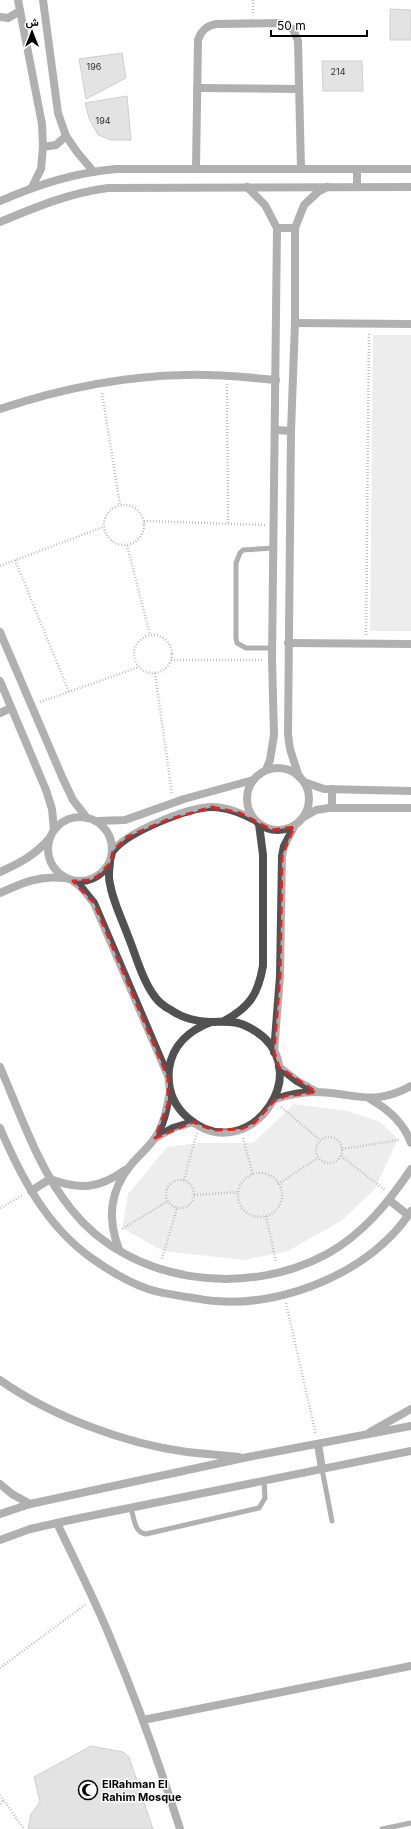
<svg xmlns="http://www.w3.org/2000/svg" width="411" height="1829" viewBox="0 0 411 1829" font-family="Inter,Vazirmatn,sans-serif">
<rect width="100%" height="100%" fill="#fff"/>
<g fill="#d8d8d8">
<path d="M 373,335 L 411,335 L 411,631 L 370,631 Z"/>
<path d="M 294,1104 L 348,1111 L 380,1122 L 398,1139 L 375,1189 L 341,1221 L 288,1251 L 245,1260 L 163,1251 L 122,1228 L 128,1194 L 167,1147 L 198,1143 L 253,1143 Z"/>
</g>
<g fill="#c0c0c0" stroke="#959595">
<path d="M 390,9 L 411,10 L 411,40 L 390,40 Z"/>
<path d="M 122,53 L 126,78 L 86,99 L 79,59 Z"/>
<path d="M 322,61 L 362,61 L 363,91 L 323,91 Z"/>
<path d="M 127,96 L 131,140 L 111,140 L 98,135 L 89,118 L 85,103 Z"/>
<path d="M 91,1746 L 123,1752 L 129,1757 L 153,1829 L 28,1829 L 31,1814 L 40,1802 L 34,1777 Z"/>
</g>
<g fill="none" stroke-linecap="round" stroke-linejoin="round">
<g stroke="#737373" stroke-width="2.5" stroke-dasharray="1 2" stroke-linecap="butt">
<path d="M 253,0 L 253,13"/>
<path d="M 227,384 L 228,524"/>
<path d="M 102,393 L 120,505"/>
<circle cx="124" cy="525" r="20"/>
<path d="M 144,521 L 265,525"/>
<path d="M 127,545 L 150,635"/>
<path d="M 15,560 L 69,692"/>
<path d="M 0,566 L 103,527"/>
<path d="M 366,635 L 369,332"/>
<circle cx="153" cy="654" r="19"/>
<path d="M 171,660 L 263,660"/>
<path d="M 155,673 L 172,794"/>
<path d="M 40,702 L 139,667"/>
<path d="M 281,1107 L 320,1140"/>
<circle cx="329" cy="1150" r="13"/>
<path d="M 243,1138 L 253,1175"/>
<path d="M 342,1149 L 399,1140"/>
<path d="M 341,1156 L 385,1190"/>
<circle cx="260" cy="1195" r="22"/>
<path d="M 184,1180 L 197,1133"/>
<circle cx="180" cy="1194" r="14"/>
<path d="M 278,1184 L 318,1158"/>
<path d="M 194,1195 L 238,1192"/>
<path d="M 0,1208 L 23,1195"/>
<path d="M 266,1216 L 276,1262"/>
<path d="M 122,1229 L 168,1201"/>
<path d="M 162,1259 L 177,1208"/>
<path d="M 286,1303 L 316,1435"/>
<path d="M 0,1668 L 86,1604"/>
<path d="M 0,1795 L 24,1829"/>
<path d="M 0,1804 L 4,1800"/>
</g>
<g stroke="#515151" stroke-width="5">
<path d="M 272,648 L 246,648 L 237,643 L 236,638 L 236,563 L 240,553 L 243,550 L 274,548"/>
<path d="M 322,1469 L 332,1521"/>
<path d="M 131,1508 C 134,1517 134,1533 146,1534 L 259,1508 L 265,1498 L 264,1481"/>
<path d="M 382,1829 L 411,1823"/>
</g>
<g stroke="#515151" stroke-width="8">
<path d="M 18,0 L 42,124 L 43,147 L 41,169 L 32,187"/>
<path d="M 43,0 L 58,113 L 66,136 L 77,152 L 93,171"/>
<path d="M 0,17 L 8,18 L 20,11"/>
<path d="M 197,88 L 299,89"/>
<path d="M 43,147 L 56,145 L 66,136"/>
<path d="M 196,168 L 198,40 C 201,31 206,26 216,24 L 280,23 L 293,29 L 298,41 L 301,169"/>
<path d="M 357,169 L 357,187"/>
<path d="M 247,187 L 265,205 L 277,228 L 272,659 L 274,735 L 270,760 L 266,770"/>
<path d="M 0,201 C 40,184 73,173 116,169 L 411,169"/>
<path d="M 0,222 C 36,207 69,193 108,188 L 411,187"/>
<path d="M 277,228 L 295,228"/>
<path d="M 295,323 L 411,324"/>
<path d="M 0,409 C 60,389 122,376 185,375 C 216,374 246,377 276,380"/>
<path d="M 276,430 L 291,431"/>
<path d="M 0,632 L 63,779 L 73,800 L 87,818"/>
<path d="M 288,643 L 411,644"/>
<path d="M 0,681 L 46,790 L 52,809 L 54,830"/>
<path d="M 0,713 L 11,708"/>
<circle cx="278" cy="799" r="31"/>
<path d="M 299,777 L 290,749 L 288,734 L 291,431 L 295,323 L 295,228 L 304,205 L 318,192 L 327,187"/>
<path d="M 304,782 L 324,789 L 411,791"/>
<path d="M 332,808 L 332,789"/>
<circle cx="80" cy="849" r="32"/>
<path d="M 304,817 L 316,810 L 329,808 L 411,808"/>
<path d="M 96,821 L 125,820 L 184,799 L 253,780"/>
<path d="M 113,851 C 127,832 189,807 212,807 C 227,807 240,813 253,819"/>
<path d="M 110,863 C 109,870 108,877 110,884 C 113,902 122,919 128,936 C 136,955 142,980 155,997 C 158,1001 165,1007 171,1010 C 182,1018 198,1022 211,1022 C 222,1022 233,1020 244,1025 C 326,1061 250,1172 188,1118 C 173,1105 167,1088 169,1069 C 172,1045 190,1030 211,1022"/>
<path d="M 0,872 C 20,863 35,855 49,839"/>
<path d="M 73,881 L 81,887 L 94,903 L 168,1076"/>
<path d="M 0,893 C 22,883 40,875 64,878"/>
<path d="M 224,1021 C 250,1007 258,994 263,966 L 263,855 L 259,824"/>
<path d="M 274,1052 L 280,976 L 282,856 L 284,846 L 294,827"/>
<path d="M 0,1067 C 21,1115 38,1168 71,1209 C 130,1284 246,1298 327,1254 C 363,1234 389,1202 411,1169"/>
<path d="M 279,1067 L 297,1081 L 315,1091"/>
<path d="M 275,1099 C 288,1095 301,1092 314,1092 C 354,1092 371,1108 411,1086"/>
<path d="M 370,1099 C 388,1109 404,1123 411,1143"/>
<path d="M 0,1128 C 21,1177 46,1225 90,1257 C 108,1270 128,1282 148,1289 C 160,1293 174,1295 187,1297 C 197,1298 207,1301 217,1301 C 285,1307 374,1270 411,1211"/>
<path d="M 155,1138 L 173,1128 L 193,1122"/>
<path d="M 31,1191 L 50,1179 C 79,1190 99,1189 125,1170"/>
<path d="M 389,1200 L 408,1215"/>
<path d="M 119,1249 C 107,1219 110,1191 130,1166 C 138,1156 148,1148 155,1138 C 164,1125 167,1107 170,1092"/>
<path d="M 0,1380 C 51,1416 126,1444 187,1452 C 204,1454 222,1455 239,1457"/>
<path d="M 370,1432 L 411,1409"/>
<path d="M 318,1444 L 322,1469"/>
<path d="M 0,1484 L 12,1494 L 30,1504"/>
<path d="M 0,1514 L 30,1504 L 248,1457 L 411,1426"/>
<path d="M 57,1523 C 76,1563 96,1602 112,1642 C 138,1704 160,1766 180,1829"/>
<path d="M 0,1540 L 30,1529 L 75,1519 L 411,1451"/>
<path d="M 143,1720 L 411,1666"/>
</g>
</g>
<path d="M0 0H411V1829H0ZM 212,807 L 240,813 L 272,830 L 294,827 L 282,856 L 280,976 L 274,1052 L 279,1067 L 316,1092 L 285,1096 L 274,1101 L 254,1123 L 241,1129 L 213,1130 L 193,1122 L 155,1138 L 168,1104 L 168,1078 L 94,903 L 73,881 L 91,880 L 99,875 L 110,863 L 113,851 L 127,837 L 167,820 Z" fill="#fff" fill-opacity=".55" fill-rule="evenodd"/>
<path fill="none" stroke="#d62828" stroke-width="3" stroke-dasharray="8 5" stroke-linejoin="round" d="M 212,807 L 240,813 L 272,830 L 294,827 L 282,856 L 280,976 L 274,1052 L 279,1067 L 316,1092 L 285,1096 L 274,1101 L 254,1123 L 241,1129 L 213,1130 L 193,1122 L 155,1138 L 168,1104 L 168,1078 L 94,903 L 73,881 L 91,880 L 99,875 L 110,863 L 113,851 L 127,837 L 167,820 Z"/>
<defs>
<symbol id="mosque-ring" viewBox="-11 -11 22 22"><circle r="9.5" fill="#fff" stroke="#000" stroke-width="1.5"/><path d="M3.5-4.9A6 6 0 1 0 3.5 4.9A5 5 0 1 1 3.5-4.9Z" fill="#000"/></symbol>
</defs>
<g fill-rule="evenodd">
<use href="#mosque-ring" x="77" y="1779" width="22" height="22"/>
</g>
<g text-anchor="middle" stroke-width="3" stroke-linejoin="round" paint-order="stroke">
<g font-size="9" fill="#303030">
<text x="94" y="70">196</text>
<text x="338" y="75">214</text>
<text x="103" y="124">194</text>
</g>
<g font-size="11" font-weight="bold" fill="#000" stroke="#fff" text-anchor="start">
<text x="102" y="1788">ElRahman El<tspan x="102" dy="13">Rahim Mosque</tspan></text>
</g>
</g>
<g transform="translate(32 32)" stroke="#ffffff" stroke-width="3" paint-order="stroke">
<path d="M0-3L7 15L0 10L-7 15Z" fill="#000000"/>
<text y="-6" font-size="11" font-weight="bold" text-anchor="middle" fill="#000000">ش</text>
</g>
<path d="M271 30v6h96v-6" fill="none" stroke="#000000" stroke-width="2"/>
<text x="277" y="30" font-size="12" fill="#000000" stroke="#ffffff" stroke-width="3" paint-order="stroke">50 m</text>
</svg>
